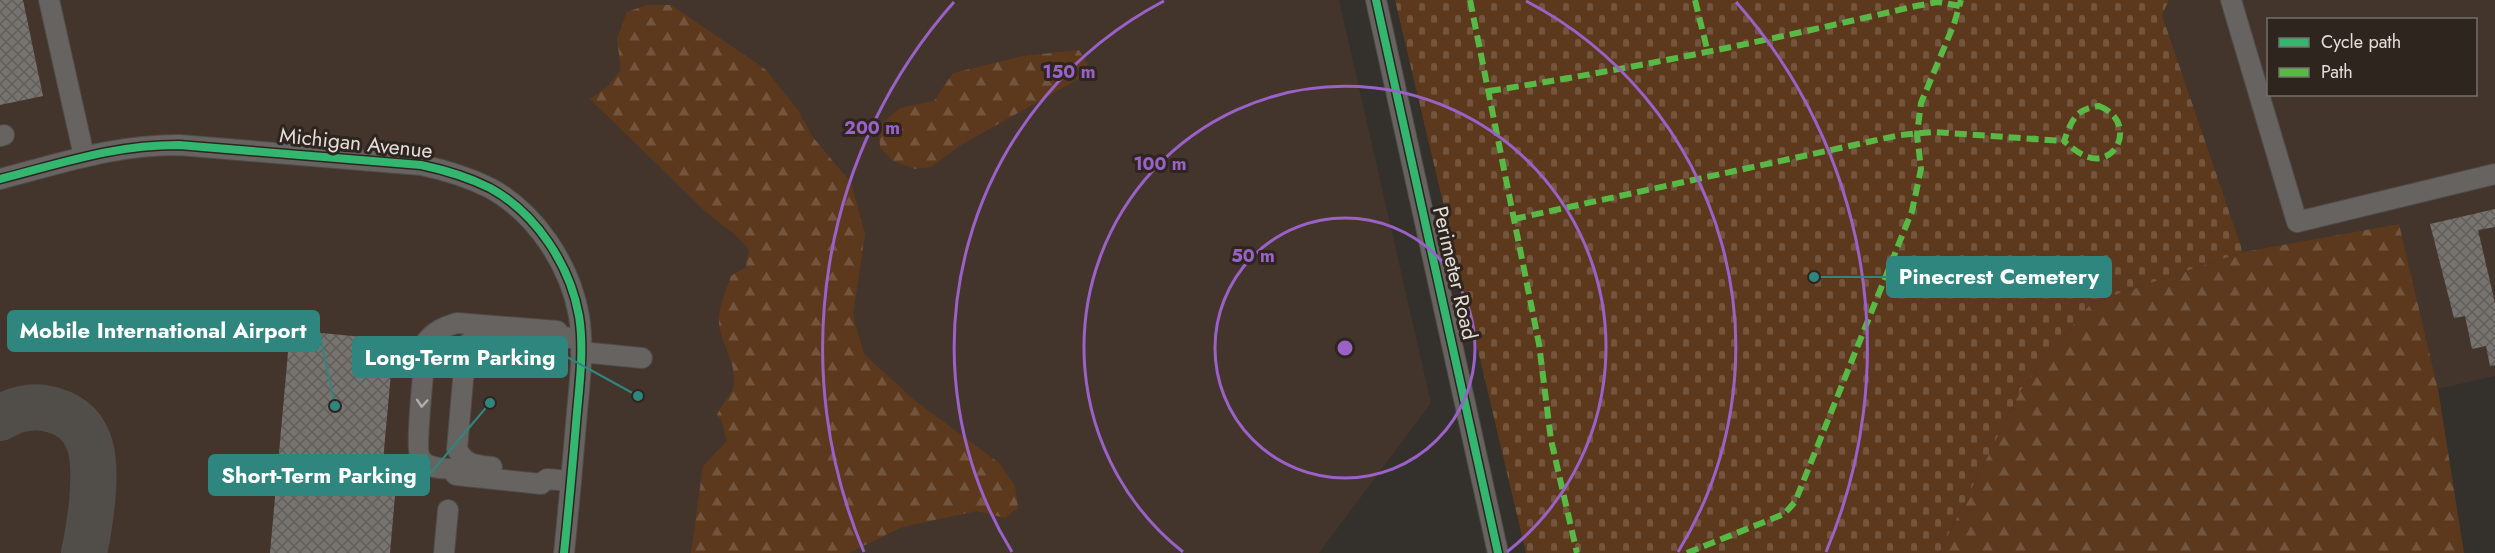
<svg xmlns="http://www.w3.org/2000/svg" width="2495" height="553" viewBox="0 0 2495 553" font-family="Jost,sans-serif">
<defs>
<pattern id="forest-firs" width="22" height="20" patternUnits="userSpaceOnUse" patternTransform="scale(1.5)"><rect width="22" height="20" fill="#5c391d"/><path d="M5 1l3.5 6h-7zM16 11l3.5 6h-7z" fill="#73553d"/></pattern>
<pattern id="cemetery-stones" width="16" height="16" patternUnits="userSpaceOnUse" patternTransform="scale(1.5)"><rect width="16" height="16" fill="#5c391d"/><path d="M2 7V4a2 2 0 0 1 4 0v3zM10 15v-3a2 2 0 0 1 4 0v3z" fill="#73553d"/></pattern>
<pattern id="building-cross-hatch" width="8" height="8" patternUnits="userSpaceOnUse" patternTransform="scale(1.5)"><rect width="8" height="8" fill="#77736f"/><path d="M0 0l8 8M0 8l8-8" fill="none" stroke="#605d5a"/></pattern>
</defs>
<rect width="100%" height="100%" fill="#34302c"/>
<g fill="#43352c" fill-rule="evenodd">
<path d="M 0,0 L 1339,0 L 1431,403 L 1319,553 L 0,553 Z"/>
<path d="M 2169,0 L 2495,0 L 2495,376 L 2438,389 L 2399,224 L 2243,252 L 2162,15 ZM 2268,20 L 2476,20 L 2476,94 L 2268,94 Z"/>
</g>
<g fill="url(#forest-firs)">
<path d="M 647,5 L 671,5 L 765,69 L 798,110 L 812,136 L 851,183 L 865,234 L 853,316 L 864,354 L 914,400 L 999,463 L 1015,486 L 1018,508 L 1005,518 L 977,511 L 902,527 L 849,553 L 691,553 L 703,466 L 727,441 L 722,422 L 717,415 C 720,408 732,392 733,388 C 739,361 717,341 719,316 C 720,303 727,288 731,276 L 746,267 L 749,250 C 737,233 719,224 704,210 L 590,99 L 608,86 L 621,70 L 617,39 L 627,12 Z"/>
<path d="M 1079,50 L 1088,65 L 1080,78 L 961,145 L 931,167 L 915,169 L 893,161 L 880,147 L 879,126 L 900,108 L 934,101 L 953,73 L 1023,56 Z"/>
<path d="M 2399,224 L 2438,389 L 2464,553 L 1939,553 L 2021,390 L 2091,303 L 2243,252 Z"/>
</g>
<path fill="url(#cemetery-stones)" d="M 1395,0 L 2169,0 L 2162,15 L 2243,252 L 2091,303 L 2021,390 L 1939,553 L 1526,553 Z"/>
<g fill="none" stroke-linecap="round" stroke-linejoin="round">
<path stroke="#514e4a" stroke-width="46" d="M 0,418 C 17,408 34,404 53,410 C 98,423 95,466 92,503 C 90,520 88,536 84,553"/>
</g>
<g fill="url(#building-cross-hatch)">
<path d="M 0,0 L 23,0 L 43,96 L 0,105 Z"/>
<path d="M 2495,209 L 2495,227 L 2478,230 L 2495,303 L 2495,365 L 2490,366 L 2486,346 L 2472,349 L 2465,316 L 2454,318 L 2430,224 Z"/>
<path d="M 290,330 L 394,340 L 382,472 L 397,473 L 390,553 L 270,553 Z"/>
</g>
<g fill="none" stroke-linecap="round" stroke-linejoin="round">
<defs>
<g id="minor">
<path d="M 49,0 L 84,156"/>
<path d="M 1376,0 L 1498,553"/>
<path d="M 2231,0 L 2297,222 L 2495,174"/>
<path d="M 0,136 L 4,135"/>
<path d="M 0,179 C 63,163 112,145 179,145 L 421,165 C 445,170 468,177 490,188 C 536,213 570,265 579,316 C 584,347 580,380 577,412 C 573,459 569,506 564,553"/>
<path d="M 581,352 L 642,358"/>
<path d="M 492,467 C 475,465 465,465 457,449 L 466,346 C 475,334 485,337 499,338"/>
<path d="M 571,481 L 547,479 L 541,484 L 456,475 L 451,469 C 441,468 427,469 421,459 C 414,450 425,360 426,342 C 434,331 444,327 457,323 L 557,331 L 562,337 L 581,339"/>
<path d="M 444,553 L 448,510"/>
</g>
</defs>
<use href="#minor" stroke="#504c49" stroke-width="22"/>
<use href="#minor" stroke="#676361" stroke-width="20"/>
<g stroke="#58b947" stroke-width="6" stroke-dasharray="12 6" stroke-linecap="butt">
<path d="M 1470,0 L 1539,344 L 1551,440 L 1577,553"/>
<path d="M 1695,0 L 1708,53"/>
<path d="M 1489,91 C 1633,69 1775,39 1916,6 L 1938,2 L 1960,6"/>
<path d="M 2099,106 C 2137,121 2118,167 2088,157 C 2079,154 2071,147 2064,141 C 2072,120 2075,109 2099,106 Z"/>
<path d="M 1514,219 L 1900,135 L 1934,132 L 2064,141"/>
<path d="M 1687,553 L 1784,514 L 1795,502 L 1912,211 L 1921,169 L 1917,134 L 1921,103 L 1954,24 L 1961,0"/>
</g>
<defs>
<g id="cycleway">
<path d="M 1376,0 L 1498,553"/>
<path d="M 0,179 C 63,163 112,145 179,145 L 421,165 C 445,170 468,177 490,188 C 536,213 570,265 579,316 C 584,347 580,380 577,412 C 573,459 569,506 564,553"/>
</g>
</defs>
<use href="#cycleway" stroke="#2e251f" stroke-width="11"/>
<use href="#cycleway" stroke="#33b770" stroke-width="8"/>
</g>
<defs><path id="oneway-chevron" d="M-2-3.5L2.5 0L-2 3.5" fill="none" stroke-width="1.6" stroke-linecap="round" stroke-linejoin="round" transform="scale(1.5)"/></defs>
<use stroke="#b2adaa" href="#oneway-chevron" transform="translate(422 403) rotate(94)"/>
<g fill="none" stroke="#9a61c7" stroke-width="3">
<circle cx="1345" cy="348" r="130"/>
<path d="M1183 552A261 261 0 1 1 1507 552"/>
<path d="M1012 552A391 391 0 0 1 1164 1M1526 1A391 391 0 0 1 1678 552"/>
<path d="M864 552A522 522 0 0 1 954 2M1736 2A522 522 0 0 1 1826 552"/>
</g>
<g text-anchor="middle" stroke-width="6" stroke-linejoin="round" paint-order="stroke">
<g font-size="21" fill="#e4deda" stroke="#2e251f">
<text transform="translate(356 143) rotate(6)" y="7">Michigan Avenue</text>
<text transform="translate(1455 273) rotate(77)" y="7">Perimeter Road</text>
</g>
</g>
<circle cx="1345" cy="348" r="9" fill="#9a61c7" stroke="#2e251f" stroke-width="3"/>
<g font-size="18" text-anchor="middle" font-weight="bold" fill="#9a61c7" stroke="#2e251f" stroke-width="6" stroke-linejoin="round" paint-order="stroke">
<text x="1069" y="78">150 m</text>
<text x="872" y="134">200 m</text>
<text x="1160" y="170">100 m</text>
<text x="1253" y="262">50 m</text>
</g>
<path fill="none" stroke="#2f867e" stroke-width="2" d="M1814 277L1887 277M335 406L319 331M638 396L567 357M490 403L429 475"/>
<g fill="#2f867e" stroke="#2e251f" stroke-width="2">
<circle cx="1814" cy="277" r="6"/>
<circle cx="335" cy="406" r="6"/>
<circle cx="638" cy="396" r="6"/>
<circle cx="490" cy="403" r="6"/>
</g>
<g fill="#2f867e" stroke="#2f867e" stroke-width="2">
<rect x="1887" y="257" width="224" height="40" rx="6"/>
<rect x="8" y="311" width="311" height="40" rx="6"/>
<rect x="353" y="337" width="214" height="40" rx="6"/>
<rect x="209" y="455" width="220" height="40" rx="6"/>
</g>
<g font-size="22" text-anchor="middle" font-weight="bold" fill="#fff">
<text x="1999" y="284">Pinecrest Cemetery</text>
<text x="163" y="338">Mobile International Airport</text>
<text x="460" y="365">Long-Term Parking</text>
<text x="319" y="483">Short-Term Parking</text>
</g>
<rect x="2267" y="18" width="210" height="78" fill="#2e251f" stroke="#776f6a" stroke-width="1.5"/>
<rect x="2279" y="38" width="30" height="9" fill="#33b770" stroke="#776f6a" stroke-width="1.5"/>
<text x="2321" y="48" font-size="18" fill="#e4deda">Cycle path</text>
<rect x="2279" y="68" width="30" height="9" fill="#58b947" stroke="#776f6a" stroke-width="1.5"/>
<text x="2321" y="78" font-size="18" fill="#e4deda">Path</text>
</svg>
